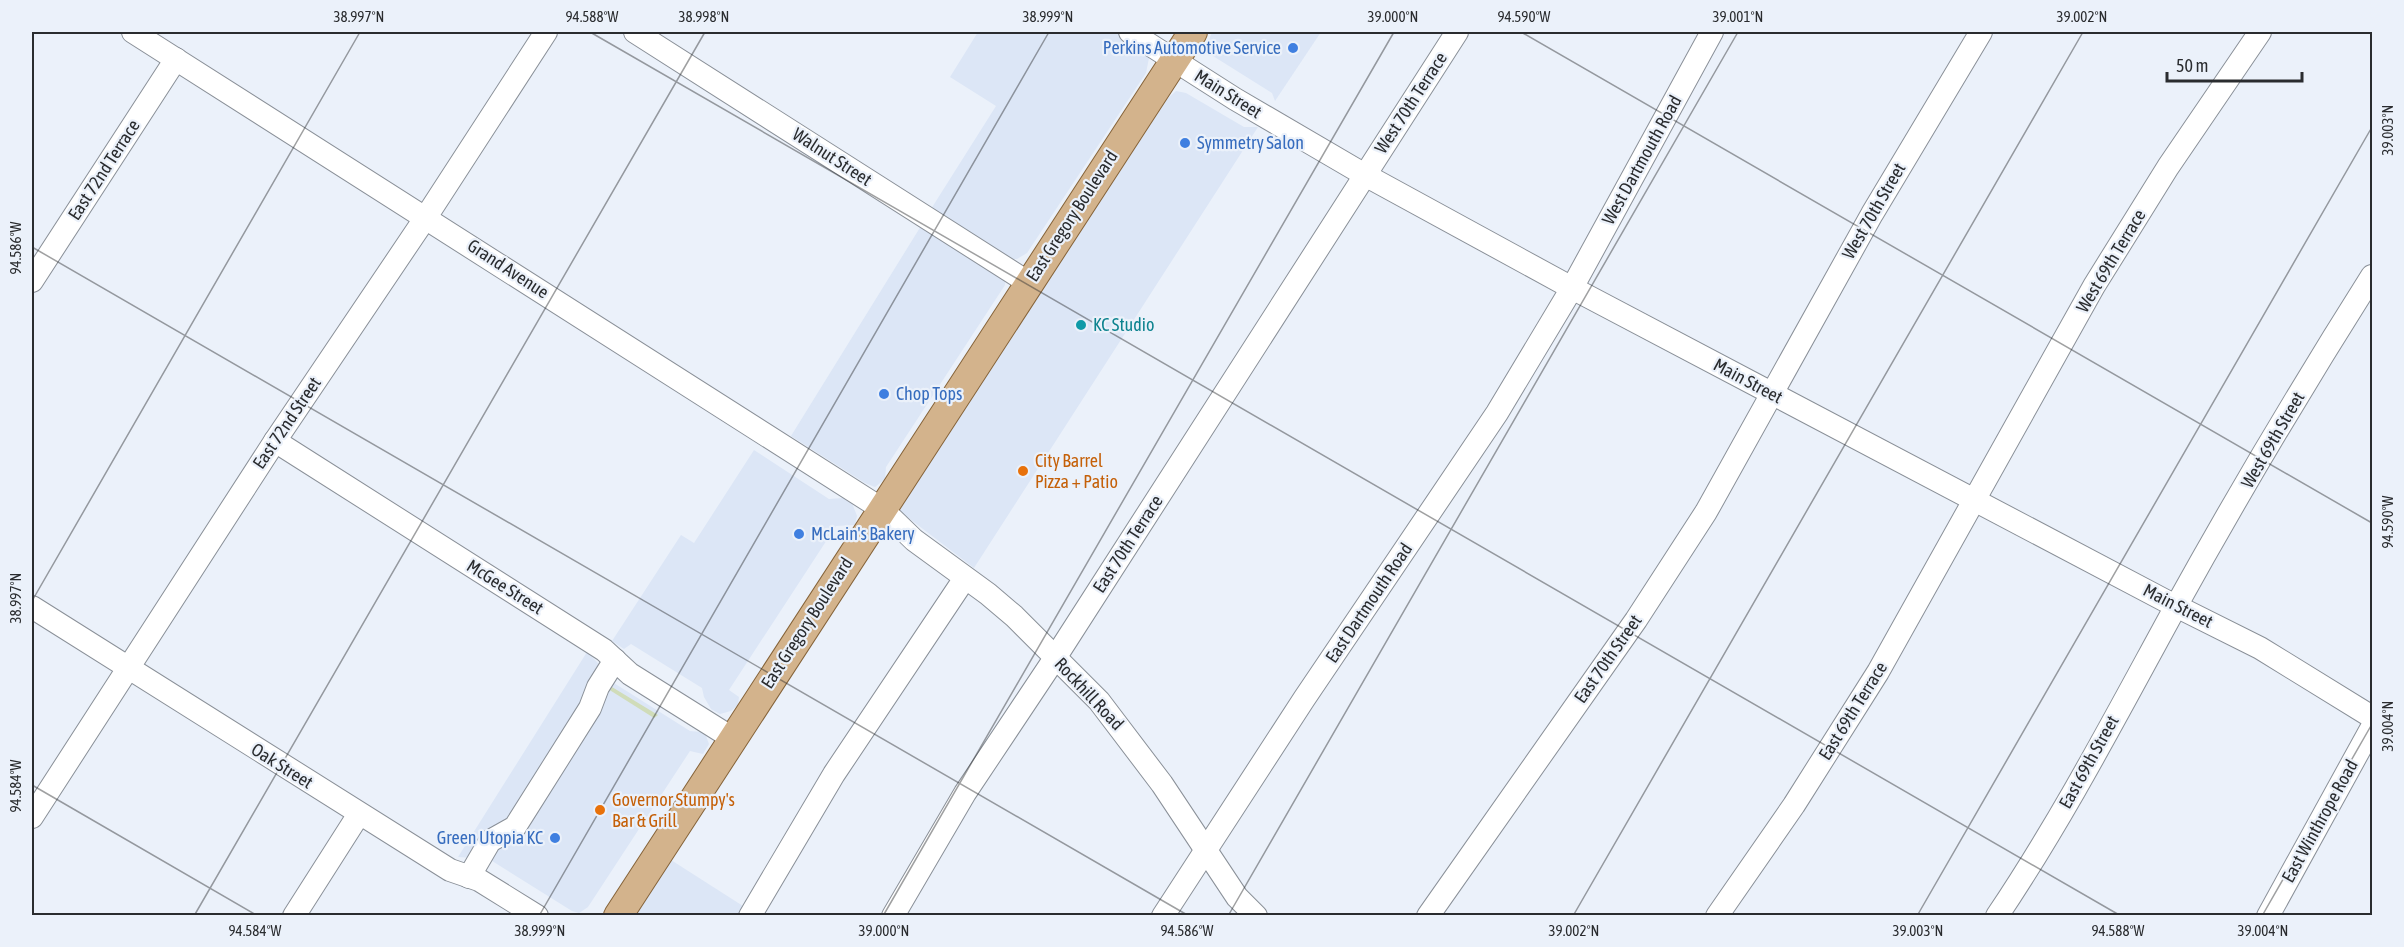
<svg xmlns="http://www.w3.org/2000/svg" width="2404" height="947" viewBox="0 0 2404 947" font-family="'Asap Condensed',sans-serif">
<rect width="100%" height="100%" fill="#ebf1fa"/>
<g fill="#dce6f6">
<path d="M 978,32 L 1115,32 L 1144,50 L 1149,58 L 1146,73 L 1027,253 L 1017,259 L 1013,259 L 931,209 L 996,106 L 950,77 Z"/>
<path d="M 1212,32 L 1321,32 L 1275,101 L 1272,93 L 1213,56 L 1207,45 Z"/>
<path d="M 1176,91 L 1186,93 L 1244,127 L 1258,127 L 974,568 L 906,516 L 901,511 L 900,505 L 1168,98 Z"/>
<path d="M 921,226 L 1005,281 L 1005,285 L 886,467 L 885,479 L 875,487 L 865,483 L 791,436 Z"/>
<path d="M 754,450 L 829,499 L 843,498 L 852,503 L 857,516 L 855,525 L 836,526 L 729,690 L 739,697 L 738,705 L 731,711 L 720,714 L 711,709 L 704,697 L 702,688 L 631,644 L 624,649 L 612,641 L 681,535 L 694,543 Z"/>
<path d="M 587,652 L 598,663 L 598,673 L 690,731 L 701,732 L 706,736 L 709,744 L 703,754 L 690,751 L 588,907 L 579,913 L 572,911 L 489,859 L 458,857 Z"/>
<path d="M 671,860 L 757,915 L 634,916 Z"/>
</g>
<path fill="#d0dcb9" d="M 607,684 L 658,715 L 654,718 L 608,689 Z"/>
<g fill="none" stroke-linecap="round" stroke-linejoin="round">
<defs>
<g id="minor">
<path d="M 133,32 L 882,509 L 914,540 L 988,594 L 1014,616 L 1099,701 L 1162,784 L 1237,897 L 1256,916"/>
<path d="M 635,32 L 1029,283"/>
<path d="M 1130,32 L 1235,99 L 1365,175 L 1572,288 L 2164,600 L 2260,648 L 2372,717"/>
<path d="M 32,281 L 176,59"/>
<path d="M 275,441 L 604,650 L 630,674 L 732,738"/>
<path d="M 32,607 L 450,870 L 479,880 L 537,916"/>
<path d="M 32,817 L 275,441 L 426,217 L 546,32"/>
<path d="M 469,877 L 490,841 L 515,827 L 590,708 L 598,687 L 615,660"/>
<path d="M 294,916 L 359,814"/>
<path d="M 750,916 L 834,774 L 965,578"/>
<path d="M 893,916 L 965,793 L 1055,658 L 1457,32"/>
<path d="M 1163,916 L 1304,699 L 1497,413 L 1572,288 L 1712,32"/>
<path d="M 1428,916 L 1636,620 L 1706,512 L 1872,214 L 1981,32"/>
<path d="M 1717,916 L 1794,805 L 1878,672 L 2094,286 L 2168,167 L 2260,32"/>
<path d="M 1997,916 C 2063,818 2118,712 2175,608 C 2237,496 2303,385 2372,276"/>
<path d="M 2268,916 L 2372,727"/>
</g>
<path id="major" d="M 618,916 L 1193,32"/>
</defs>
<use href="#minor" stroke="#8a9098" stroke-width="24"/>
<use href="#major" stroke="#856339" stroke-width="30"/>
<use href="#minor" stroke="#fff" stroke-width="22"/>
<use href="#major" stroke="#d3b38c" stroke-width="28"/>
</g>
<path fill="none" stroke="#2a2c2f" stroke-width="1.5" stroke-opacity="0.45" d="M 590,32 L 2121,916M 1521,32 L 2372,523M 32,247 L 1189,916M 32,601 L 360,32M 32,785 L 258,916M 194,916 L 705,32M 539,916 L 1049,32M 883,916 L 1394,32M 1228,916 L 1738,32M 1573,916 L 2083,32M 1917,916 L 2372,127M 2262,916 L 2372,724"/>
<g fill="#3f7fe0" stroke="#ebf1fa" stroke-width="2">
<circle cx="1293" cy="48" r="6"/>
<circle cx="1185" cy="143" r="6"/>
<circle cx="884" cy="394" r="6"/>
<circle cx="799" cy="534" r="6"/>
<circle cx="555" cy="838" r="6"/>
</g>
<circle fill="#0f9aa8" stroke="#ebf1fa" stroke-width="2" cx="1081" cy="325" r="6"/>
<g fill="#e8710a" stroke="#ebf1fa" stroke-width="2">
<circle cx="1023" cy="471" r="6"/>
<circle cx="600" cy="810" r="6"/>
</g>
<g text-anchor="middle" stroke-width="4.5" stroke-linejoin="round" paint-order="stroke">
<g font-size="18" fill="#366cbe" stroke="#ebf1fa" text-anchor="start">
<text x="1281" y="54" text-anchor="end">Perkins Automotive Service</text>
<text x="1197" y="149">Symmetry Salon</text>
<text x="896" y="400">Chop Tops</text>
<text x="811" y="540">McLain's Bakery</text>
<text x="543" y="844" text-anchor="end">Green Utopia KC</text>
</g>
<g font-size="18" fill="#2a2c2f" stroke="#ebf1fa">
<text transform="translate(1228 94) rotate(32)" y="6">Main Street</text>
<text transform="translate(1411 103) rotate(-57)" y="6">West 70th Terrace</text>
<text transform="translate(832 157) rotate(33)" y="6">Walnut Street</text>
<text transform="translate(1642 160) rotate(-61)" y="6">West Dartmouth Road</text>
<text transform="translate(104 170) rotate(-57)" y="6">East 72nd Terrace</text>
<text transform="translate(1874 211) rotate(-60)" y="6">West 70th Street</text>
<text transform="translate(1072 216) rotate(-57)" y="6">East Gregory Boulevard</text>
<text transform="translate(2111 261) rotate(-59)" y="6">West 69th Terrace</text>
<text transform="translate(508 269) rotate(33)" y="6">Grand Avenue</text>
<text transform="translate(1748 381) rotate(28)" y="6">Main Street</text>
<text transform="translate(287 423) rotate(-56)" y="6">East 72nd Street</text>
<text transform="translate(2273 440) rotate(-60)" y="6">West 69th Street</text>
<text transform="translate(1128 544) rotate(-57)" y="6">East 70th Terrace</text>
<text transform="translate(505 587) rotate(32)" y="6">McGee Street</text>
<text transform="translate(1369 603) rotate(-56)" y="6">East Dartmouth Road</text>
<text transform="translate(2178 606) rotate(27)" y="6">Main Street</text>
<text transform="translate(807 623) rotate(-57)" y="6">East Gregory Boulevard</text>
<text transform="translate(1608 659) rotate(-55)" y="6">East 70th Street</text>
<text transform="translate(1089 694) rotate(47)" y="6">Rockhill Road</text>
<text transform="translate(1853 711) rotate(-58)" y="6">East 69th Terrace</text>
<text transform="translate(2089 762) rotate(-61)" y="6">East 69th Street</text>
<text transform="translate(282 766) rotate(32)" y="6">Oak Street</text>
<text transform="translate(2320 821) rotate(-61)" y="6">East Winthrope Road</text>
</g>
<g font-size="18" fill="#0d838f" stroke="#ebf1fa" text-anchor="start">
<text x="1093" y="331">KC Studio</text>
</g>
<g font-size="18" fill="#c56008" stroke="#ebf1fa" text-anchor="start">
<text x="1035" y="467">City Barrel<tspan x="1035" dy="21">Pizza + Patio</tspan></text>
<text x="612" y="806">Governor Stumpy's<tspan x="612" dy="21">Bar &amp; Grill</tspan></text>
</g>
</g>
<rect width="2404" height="947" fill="none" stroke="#ebf1fa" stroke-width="66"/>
<path d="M2167 72v9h135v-9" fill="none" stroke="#2a2c2f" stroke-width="3"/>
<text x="2176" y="72" font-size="18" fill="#2a2c2f" stroke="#ebf1fa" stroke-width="4.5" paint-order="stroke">50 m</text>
<rect x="33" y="33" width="2338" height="881" fill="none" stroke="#2a2c2f" stroke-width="2"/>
<g font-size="15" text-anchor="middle" fill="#2a2c2f">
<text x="359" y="22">38.997°N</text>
<text x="592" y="22">94.588°W</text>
<text x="704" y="22">38.998°N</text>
<text x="1048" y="22">38.999°N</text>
<text x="1393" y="22">39.000°N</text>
<text x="1524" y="22">94.590°W</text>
<text x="1738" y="22">39.001°N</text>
<text x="2082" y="22">39.002°N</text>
<text transform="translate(2388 130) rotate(-90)" y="5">39.003°N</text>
<text transform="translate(16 248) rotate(-90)" y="5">94.586°W</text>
<text transform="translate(2388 522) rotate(-90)" y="5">94.590°W</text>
<text transform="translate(16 598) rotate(-90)" y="5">38.997°N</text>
<text transform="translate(2388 726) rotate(-90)" y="5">39.004°N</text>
<text transform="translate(16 786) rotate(-90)" y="5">94.584°W</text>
<text x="255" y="936">94.584°W</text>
<text x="540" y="936">38.999°N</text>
<text x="884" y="936">39.000°N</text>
<text x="1187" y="936">94.586°W</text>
<text x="1574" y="936">39.002°N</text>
<text x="1918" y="936">39.003°N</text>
<text x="2118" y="936">94.588°W</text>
<text x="2263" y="936">39.004°N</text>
</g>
</svg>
